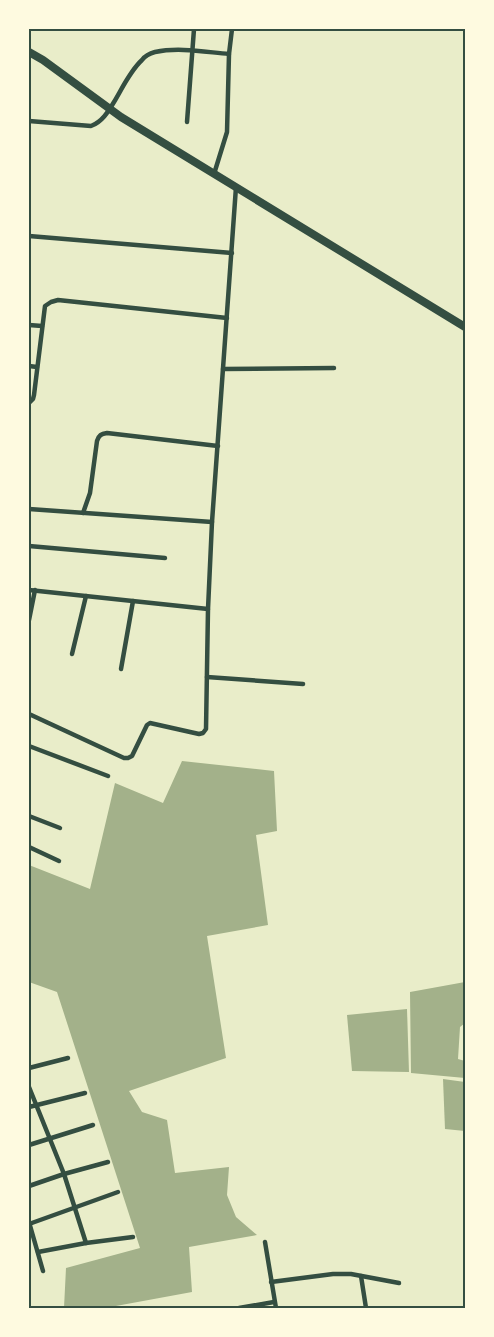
<svg xmlns="http://www.w3.org/2000/svg" width="494" height="1337" viewBox="0 0 494 1337" font-family="Lora,serif">
<rect width="100%" height="100%" fill="#e9edc9"/>
<g fill="#a3b18a">
<path d="M 182,761 L 274,771 L 277,831 L 256,835 L 268,925 L 207,936 L 226,1058 L 129,1091 L 142,1112 L 167,1120 L 175,1173 L 229,1167 L 227,1195 L 236,1217 L 257,1235 L 189,1247 L 192,1292 L 105,1308 L 64,1308 L 66,1268 L 140,1248 L 57,992 L 29,982 L 29,865 L 90,889 L 115,783 L 163,803 Z"/>
<path d="M 465,982 L 465,1023 L 460,1027 L 458,1059 L 465,1061 L 465,1078 L 411,1073 L 410,992 Z"/>
<path d="M 407,1009 L 409,1072 L 352,1071 L 347,1015 Z"/>
<path d="M 443,1079 L 465,1082 L 465,1131 L 445,1129 Z"/>
</g>
<g fill="none" stroke-linecap="round" stroke-linejoin="round">
<g stroke="#344e41" stroke-width="4.5">
<path d="M 29,121 L 91,126 C 102,122 108,112 114,102 C 123,87 130,71 142,60 C 145,56 151,53 155,52 C 179,47 205,52 229,54"/>
<path d="M 187,122 L 194,29"/>
<path d="M 214,174 L 227,132 L 229,54 L 232,29"/>
<path d="M 29,236 L 232,253"/>
<path d="M 29,325 L 42,326"/>
<path d="M 29,366 L 37,367"/>
<path d="M 223,369 L 334,368"/>
<path d="M 29,403 L 33,399 L 34,395 L 45,306 L 51,302 L 58,300 L 227,318"/>
<path d="M 29,509 L 212,522"/>
<path d="M 83,513 L 90,493 L 97,441 C 99,435 101,434 107,433 L 218,446"/>
<path d="M 29,546 L 165,558"/>
<path d="M 29,590 L 208,609"/>
<path d="M 29,620 L 35,590"/>
<path d="M 72,654 L 86,596"/>
<path d="M 121,669 L 133,601"/>
<path d="M 207,677 L 303,684"/>
<path d="M 29,714 L 124,758 L 128,758 L 132,756 L 147,725 L 150,723 L 199,734 L 203,733 L 206,729 L 208,609 L 212,522 L 236,187"/>
<path d="M 29,746 L 108,776"/>
<path d="M 29,816 L 60,828"/>
<path d="M 29,847 L 59,861"/>
<path d="M 29,1068 L 68,1058"/>
<path d="M 29,1087 L 64,1174 L 86,1243"/>
<path d="M 29,1107 L 85,1093"/>
<path d="M 29,1145 L 93,1125"/>
<path d="M 29,1186 L 64,1174 L 108,1162"/>
<path d="M 29,1222 L 43,1271"/>
<path d="M 29,1224 L 118,1192"/>
<path d="M 265,1242 L 276,1308"/>
<path d="M 38,1252 L 86,1243 L 133,1237"/>
<path d="M 361,1276 L 366,1308"/>
<path d="M 271,1282 L 333,1274 L 351,1274 L 399,1283"/>
<path d="M 239,1308 L 274,1302"/>
</g>
<path stroke="#344e41" stroke-width="8" d="M 29,52 L 43,60 L 121,117 L 465,327"/>
</g>
<rect width="494" height="1337" fill="none" stroke="#fefae0" stroke-width="60"/>
<rect x="30" y="30" width="434" height="1277" fill="none" stroke="#344e41" stroke-width="2"/>
</svg>
